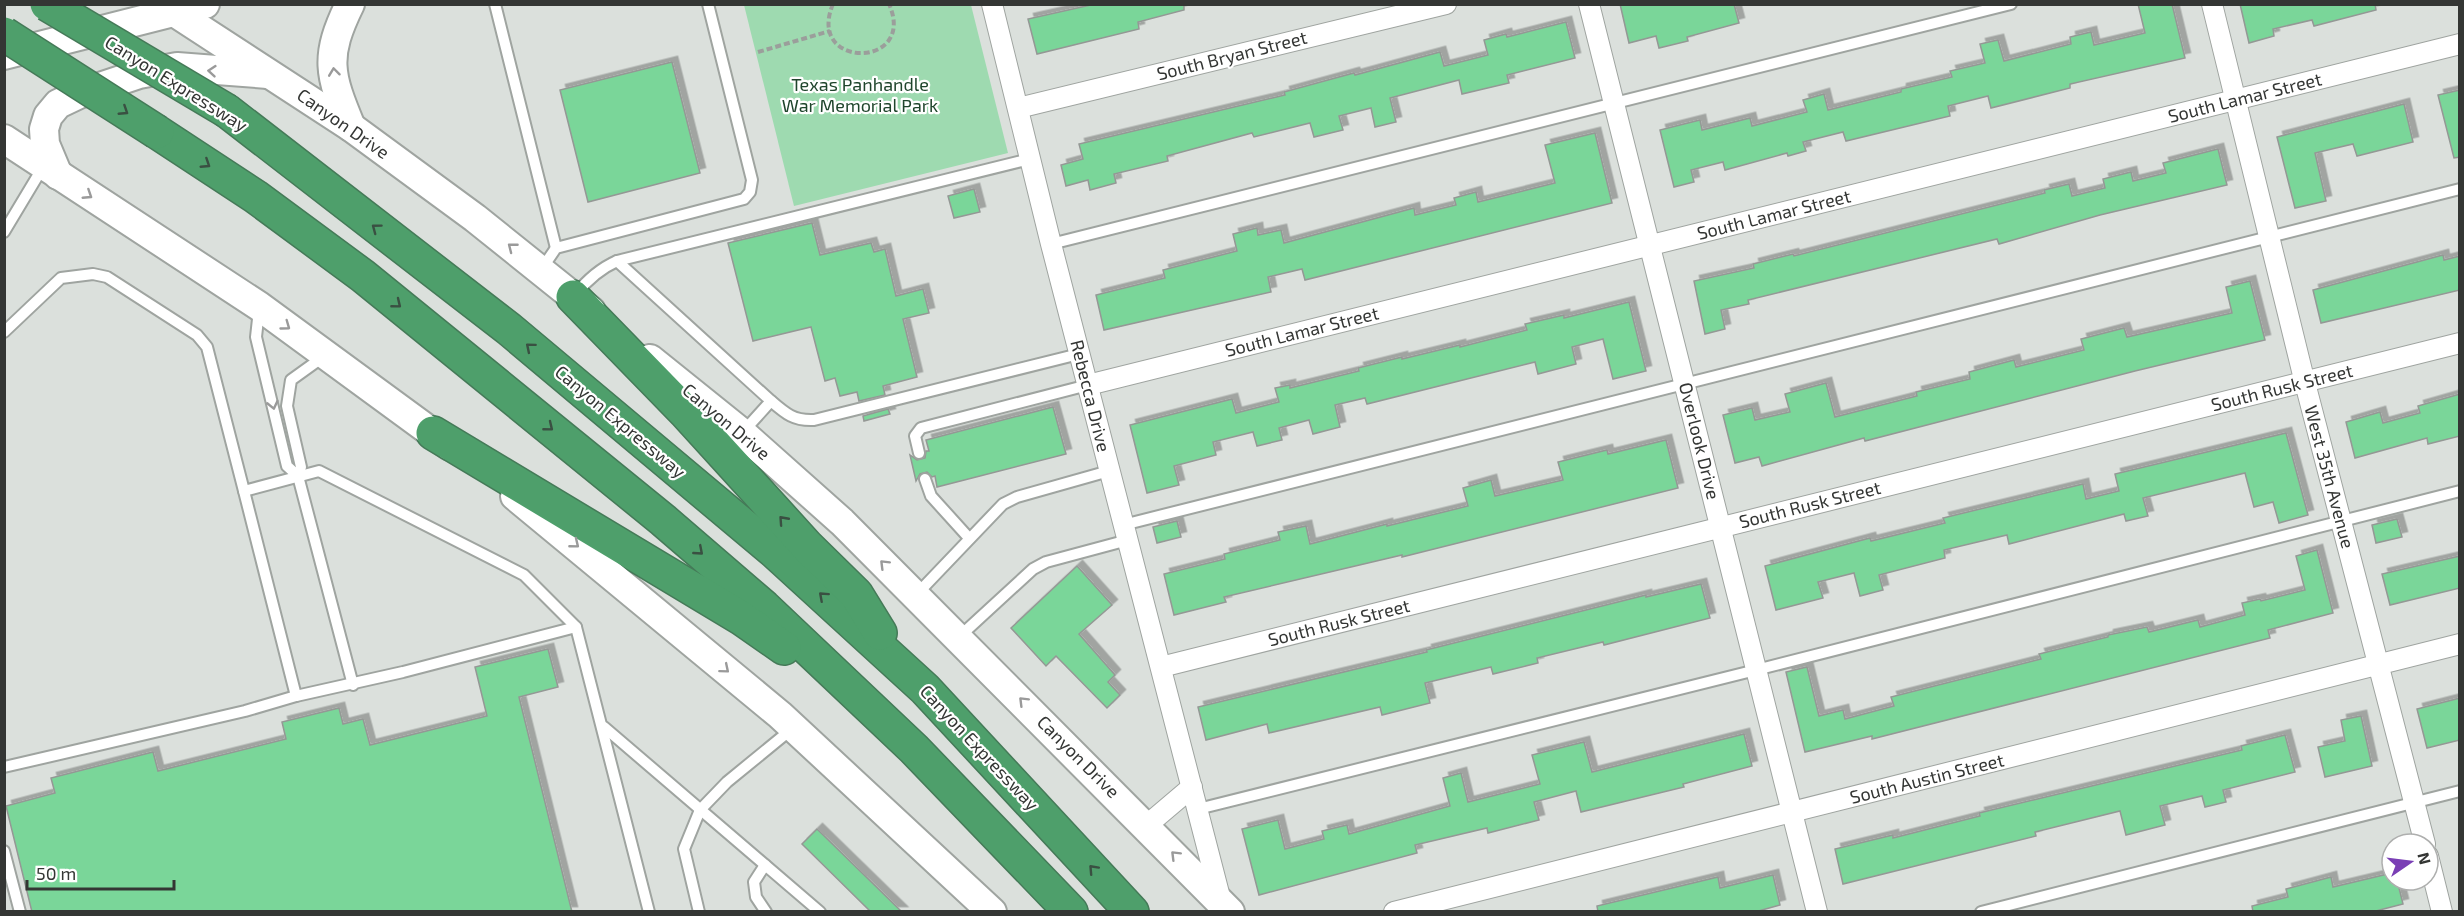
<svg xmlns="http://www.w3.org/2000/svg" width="2464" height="916" viewBox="0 0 2464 916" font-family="'Exo 2',sans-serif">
<defs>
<filter id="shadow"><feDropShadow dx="5.5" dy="-5.5" stdDeviation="0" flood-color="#0004"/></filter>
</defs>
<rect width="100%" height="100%" fill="#dbe0dc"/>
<path fill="#9edab0" d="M 744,5 L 971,5 L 1008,153 L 794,206 Z"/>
<g fill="#7ad699" stroke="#949895" stroke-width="1.5" filter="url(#shadow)">
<path d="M 1095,4 L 1184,4 L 1184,10 L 1138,22 L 1139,29 L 1037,54 L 1028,19 Z"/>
<path d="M 1620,4 L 1734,4 L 1739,23 L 1687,37 L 1688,41 L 1659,48 L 1656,36 L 1629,43 Z"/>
<path d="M 2138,4 L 2172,4 L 2185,58 L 2070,84 L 2070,88 L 1991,108 L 1988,96 L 1948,106 L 1950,116 L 1846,141 L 1843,132 L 1803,142 L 1806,151 L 1788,156 L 1787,153 L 1725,170 L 1723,162 L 1691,170 L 1694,182 L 1674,187 L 1660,130 L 1700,120 L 1702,130 L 1750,118 L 1752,126 L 1807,112 L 1803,100 L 1824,94 L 1828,110 L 1901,92 L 1901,89 L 1952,77 L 1950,71 L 1985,63 L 1980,44 L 1998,40 L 2004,61 L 2071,44 L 2070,37 L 2091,32 L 2094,45 L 2145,33 Z"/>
<path d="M 2240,4 L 2375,4 L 2376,10 L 2314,26 L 2312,20 L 2273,29 L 2274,36 L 2249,43 Z"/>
<path d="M 1566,22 L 1575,58 L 1507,75 L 1509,83 L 1462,94 L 1459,80 L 1390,98 L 1396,122 L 1375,127 L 1371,108 L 1339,116 L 1343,130 L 1314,137 L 1310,123 L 1254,137 L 1252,133 L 1167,156 L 1168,161 L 1114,174 L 1116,183 L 1090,190 L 1088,180 L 1066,186 L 1061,165 L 1083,159 L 1079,144 L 1285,95 L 1284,92 L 1339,77 L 1354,73 L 1355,75 L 1440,52 L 1444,66 L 1488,55 L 1484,40 L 1506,34 L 1507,37 Z"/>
<path d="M 672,62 L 700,173 L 588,202 L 560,90 Z"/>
<path d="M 2460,90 L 2460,157 L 2454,158 L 2438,95 Z"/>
<path d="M 2404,104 L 2413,142 L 2357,156 L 2353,144 L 2315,153 L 2326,201 L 2295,208 L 2277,137 Z"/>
<path d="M 1595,133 L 1612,203 L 1305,280 L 1302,269 L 1268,277 L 1271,292 L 1104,330 L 1096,295 L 1165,278 L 1163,270 L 1237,251 L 1233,234 L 1257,228 L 1258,235 L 1281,230 L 1284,243 L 1414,208 L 1415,215 L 1456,205 L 1454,198 L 1476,192 L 1478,202 L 1555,183 L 1545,145 Z"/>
<path d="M 2218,149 L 2227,185 L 2100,215 L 1999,244 L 1997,239 L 1748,300 L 1749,304 L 1721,310 L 1725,329 L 1705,334 L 1694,281 L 1754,268 L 1753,264 L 1793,254 L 1794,256 L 2045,193 L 2044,190 L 2069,184 L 2072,196 L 2105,188 L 2103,179 L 2131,172 L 2133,181 L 2166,173 L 2163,163 Z"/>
<path d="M 974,189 L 980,212 L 954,218 L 948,196 Z"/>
<path d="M 812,223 L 820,255 L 871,243 L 874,252 L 885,249 L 896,296 L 923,289 L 929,313 L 903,319 L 917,377 L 883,386 L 885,395 L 859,401 L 857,392 L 840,396 L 835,378 L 825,381 L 811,327 L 753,341 L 728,243 Z"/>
<path d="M 2443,255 L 2444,260 L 2460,256 L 2460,290 L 2321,323 L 2313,290 Z"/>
<path d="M 2250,281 L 2265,340 L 2135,371 L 1865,441 L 1864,438 L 1762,466 L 1759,457 L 1735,463 L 1723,415 L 1752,408 L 1755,420 L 1790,412 L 1785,394 L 1826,383 L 1835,417 L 1917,396 L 1916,392 L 1970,379 L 1969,372 L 2014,360 L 2016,367 L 2084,350 L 2081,339 L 2124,328 L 2127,337 L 2232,313 L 2226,287 Z"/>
<path d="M 1629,302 L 1646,371 L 1613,379 L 1603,339 L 1572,347 L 1576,364 L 1538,374 L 1535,362 L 1367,404 L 1365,398 L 1335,405 L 1340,427 L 1313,434 L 1309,420 L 1279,428 L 1282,440 L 1257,446 L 1253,432 L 1213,442 L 1216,455 L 1174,466 L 1179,485 L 1147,493 L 1130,425 L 1232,399 L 1236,413 L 1279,402 L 1275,388 L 1290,385 L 1290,388 L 1359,371 L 1358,368 L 1402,357 L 1402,359 L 1460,345 L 1460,347 L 1527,330 L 1525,324 L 1564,315 L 1564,318 Z"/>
<path d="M 2460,394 L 2460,436 L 2428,444 L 2427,438 L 2355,458 L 2346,422 L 2380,412 L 2383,423 L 2420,413 L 2418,406 Z"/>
<path d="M 1053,407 L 1066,454 L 937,487 L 935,476 L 932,477 L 927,472 L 920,474 L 916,481 L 910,455 L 917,460 L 925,458 L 926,451 L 929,451 L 926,440 Z"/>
<path d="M 888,409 L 890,414 L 864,421 L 863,416 Z"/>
<path d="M 2286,433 L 2308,515 L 2279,523 L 2273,502 L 2254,507 L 2245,473 L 2143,498 L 2148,516 L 2126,521 L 2124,514 L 2009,544 L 2007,535 L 1944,550 L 1945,558 L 1879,575 L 1883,590 L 1860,596 L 1854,573 L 1818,582 L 1823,598 L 1776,610 L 1765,566 L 1870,538 L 1871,541 L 1945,523 L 1943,518 L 2083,484 L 2086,499 L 2119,491 L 2115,474 Z"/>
<path d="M 1666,440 L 1678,488 L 1402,557 L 1402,555 L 1224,597 L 1226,602 L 1174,615 L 1164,574 L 1225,559 L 1224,554 L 1280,540 L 1278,532 L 1306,526 L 1310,544 L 1387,524 L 1387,526 L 1468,506 L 1463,488 L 1491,480 L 1495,496 L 1563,480 L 1558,462 L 1607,450 L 1608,454 Z"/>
<path d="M 2397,519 L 2402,537 L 2376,543 L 2372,525 Z"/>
<path d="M 1177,521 L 1181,537 L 1157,543 L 1153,527 Z"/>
<path d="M 2317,550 L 2333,613 L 2268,630 L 2270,638 L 1872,739 L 1872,736 L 1805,752 L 1786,672 L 1807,667 L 1819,716 L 1843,710 L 1845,719 L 1894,706 L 1891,697 L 2041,659 L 2039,654 L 2108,637 L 2108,635 L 2147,627 L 2149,632 L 2198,620 L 2200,627 L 2245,615 L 2242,603 L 2260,599 L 2261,601 L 2305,590 L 2296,556 Z"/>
<path d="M 2460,556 L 2460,588 L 2390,605 L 2382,574 Z"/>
<path d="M 1077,566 L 1112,605 L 1079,634 L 1115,675 L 1108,682 L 1120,695 L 1107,708 L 1056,656 L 1046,666 L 1011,628 Z"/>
<path d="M 1701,584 L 1710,618 L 1604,645 L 1603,642 L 1537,658 L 1538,663 L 1493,674 L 1491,667 L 1425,683 L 1430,703 L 1382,715 L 1380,707 L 1269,733 L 1267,724 L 1206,740 L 1198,707 L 1427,652 L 1426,650 L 1646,595 L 1646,597 Z"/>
<path d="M 548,649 L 558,687 L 519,697 L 572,912 L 32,912 L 6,806 L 55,793 L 51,778 L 153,752 L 158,771 L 286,739 L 282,722 L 339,708 L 343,724 L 363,719 L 370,745 L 487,716 L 475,667 Z"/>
<path d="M 2460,698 L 2460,740 L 2427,748 L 2417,709 Z"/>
<path d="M 2361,716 L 2372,766 L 2325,777 L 2318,747 L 2345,741 L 2341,720 Z"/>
<path d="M 1744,734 L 1752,766 L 1683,784 L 1684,787 L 1581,812 L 1576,791 L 1534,802 L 1539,820 L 1488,833 L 1487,828 L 1415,845 L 1417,853 L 1259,895 L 1242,829 L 1278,820 L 1285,849 L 1324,839 L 1322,831 L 1347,825 L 1349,834 L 1450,806 L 1443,778 L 1461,773 L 1468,802 L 1540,784 L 1532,755 L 1584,742 L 1592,772 Z"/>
<path d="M 2285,735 L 2295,772 L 2223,790 L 2226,802 L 2205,807 L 2202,796 L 2160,806 L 2165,825 L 2126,835 L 2120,811 L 2035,832 L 2036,836 L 1843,884 L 1835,849 L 1893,835 L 1893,838 L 1980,816 L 1979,813 L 2242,750 L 2241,746 Z"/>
<path d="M 817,829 L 902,912 L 871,912 L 802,844 Z"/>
<path d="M 2392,873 L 2392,880 L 2397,880 L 2403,904 L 2372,912 L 2253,912 L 2252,906 L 2288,897 L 2286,889 L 2331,877 L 2333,887 Z"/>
<path d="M 1773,875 L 1780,905 L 1755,912 L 1598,912 L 1597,906 L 1718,877 L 1720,888 Z"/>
</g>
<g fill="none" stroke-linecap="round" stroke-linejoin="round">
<defs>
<g id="lane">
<path d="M 495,4 L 556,248"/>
<path d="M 4,232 L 43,167"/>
<path d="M 1051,244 L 2011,4"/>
<path d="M 617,261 L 771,401"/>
<path d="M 541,270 L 556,248 L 744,199 L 750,192 L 752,180 L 708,4"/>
<path d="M 575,295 C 587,280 599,269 617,261 L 1030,159"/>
<path d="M 259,310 L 256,337 L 287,466 L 298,476 L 353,685"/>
<path d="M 4,332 L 61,278 L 93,274 L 107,277 L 197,335 L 207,347 L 244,491 L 319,471 L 524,575 L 576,627 L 649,912"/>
<path d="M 742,433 L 771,401 C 786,414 794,421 814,420 L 1079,354"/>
<path d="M 919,453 L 915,436 L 921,428 L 1088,385"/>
<path d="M 298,476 L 301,467 L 287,406 L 291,380 L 323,357"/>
<path d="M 925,479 L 931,496 L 969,538"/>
<path d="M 244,491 L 296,696"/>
<path d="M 1123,525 L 2460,189"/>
<path d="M 916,595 L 1003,504 L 1017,497 L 1109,471"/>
<path d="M 959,637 L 1033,569 L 1046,562 L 1128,540"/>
<path d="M 604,727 L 820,912"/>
<path d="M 4,767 L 245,711 L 296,696 L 403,672 L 576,627"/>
<path d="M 1198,809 L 1756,670 L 2460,491"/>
<path d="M 4,851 L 20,912"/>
<path d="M 765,865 L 754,882 L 756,897 L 766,912"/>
<path d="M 699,912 L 684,849 L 700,810 L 727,782 L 793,728"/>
<path d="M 1981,912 L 2460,791"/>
</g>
<g id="street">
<path d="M 992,4 L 1051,244 L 1221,901"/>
<path d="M 1589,4 L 1817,912"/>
<path d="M 2212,4 L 2305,383 L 2425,844"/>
<path d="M 1018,108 L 1446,4"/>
<path d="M 1088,385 L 2460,44"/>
<path d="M 1161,667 L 2460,343"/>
<path d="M 1146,826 L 1192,787"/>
<path d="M 2428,856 L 2442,912"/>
<path d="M 1394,912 L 2460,644"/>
</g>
<g id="secondary">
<path d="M 162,4 L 351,127 L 475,218 L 591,311"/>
<path d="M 350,4 C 324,57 329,74 351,127"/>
<path d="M 4,55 L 205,4"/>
<path d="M 4,139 L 259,306 L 450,446"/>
<path d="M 58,175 L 45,144 L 44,129 L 48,116 L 58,104 L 79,94 L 139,74 L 177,67 L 268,74"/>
<path d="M 650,359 L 742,433 L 842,522 L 1230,912"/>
<path d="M 515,496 L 780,715 L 992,912"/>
</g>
<g id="highway">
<path d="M 227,111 L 509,329 L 775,552 L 925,689 L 1132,912"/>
<path d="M 157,132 L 256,197 L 363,276 L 663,520 L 764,607 L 914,749 L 1071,912"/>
<path d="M 573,297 L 685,412 L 807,546 L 856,594 L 880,633"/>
<path d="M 433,433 L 741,618 L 784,648"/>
</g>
</defs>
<use href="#lane" stroke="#9fa4a0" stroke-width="14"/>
<use href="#street" stroke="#9fa4a0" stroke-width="22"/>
<use href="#secondary" stroke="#9fa4a0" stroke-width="32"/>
<use href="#highway" stroke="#457a58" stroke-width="36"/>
<g stroke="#9b9e9b" stroke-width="4" stroke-dasharray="6 3" stroke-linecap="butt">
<path d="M 833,4 C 805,70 918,69 889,4"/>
<path d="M 758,52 L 830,31"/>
</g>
<use href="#lane" stroke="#fff" stroke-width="10"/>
<use href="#street" stroke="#fff" stroke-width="20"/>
<use href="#secondary" stroke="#fff" stroke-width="28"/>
<use href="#highway" stroke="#4e9f6b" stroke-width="33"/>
<defs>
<g id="highway-bridge">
<path d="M 47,4 L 227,111"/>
<path d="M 4,34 L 157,132"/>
</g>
</defs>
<use href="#highway-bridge" stroke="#457a58" stroke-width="36" stroke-linecap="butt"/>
<use href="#highway-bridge" stroke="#4e9f6b" stroke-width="33"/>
</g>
<defs><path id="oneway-chevron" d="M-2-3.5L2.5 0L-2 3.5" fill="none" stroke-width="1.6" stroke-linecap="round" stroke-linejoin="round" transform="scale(1.5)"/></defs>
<g stroke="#9a9a9a">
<use href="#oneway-chevron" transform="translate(212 71) rotate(-175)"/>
<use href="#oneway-chevron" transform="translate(334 72) rotate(-97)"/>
<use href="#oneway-chevron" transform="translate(88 195) rotate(33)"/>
<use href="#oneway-chevron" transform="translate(512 247) rotate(-142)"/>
<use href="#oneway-chevron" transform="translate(286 326) rotate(36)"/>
<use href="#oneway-chevron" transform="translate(273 405) rotate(77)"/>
<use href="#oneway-chevron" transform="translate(575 544) rotate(39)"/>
<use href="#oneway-chevron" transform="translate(884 564) rotate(-135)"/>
<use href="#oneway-chevron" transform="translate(725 669) rotate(40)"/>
<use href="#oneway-chevron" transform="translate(1023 701) rotate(-135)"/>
<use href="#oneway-chevron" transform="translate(1175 855) rotate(-135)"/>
</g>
<g stroke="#3a5042">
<use href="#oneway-chevron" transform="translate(124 111) rotate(33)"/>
<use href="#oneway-chevron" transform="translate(206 164) rotate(33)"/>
<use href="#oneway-chevron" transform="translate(376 228) rotate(-143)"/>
<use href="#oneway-chevron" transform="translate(397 304) rotate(39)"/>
<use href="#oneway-chevron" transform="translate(530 347) rotate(-140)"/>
<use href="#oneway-chevron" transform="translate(549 427) rotate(39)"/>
<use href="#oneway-chevron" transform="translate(783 520) rotate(-132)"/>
<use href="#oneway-chevron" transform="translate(699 551) rotate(41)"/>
<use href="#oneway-chevron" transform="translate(823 596) rotate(-138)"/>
<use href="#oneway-chevron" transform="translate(1093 869) rotate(-133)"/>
</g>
<g text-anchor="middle" stroke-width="4.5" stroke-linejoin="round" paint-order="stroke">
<g font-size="18" fill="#343634" stroke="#fff">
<text transform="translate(1232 56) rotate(-14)" y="6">South Bryan Street</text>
<text transform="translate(176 84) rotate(32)" y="6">Canyon Expressway</text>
<text transform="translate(2245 98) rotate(-14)" y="6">South Lamar Street</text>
<text transform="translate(343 124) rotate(35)" y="6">Canyon Drive</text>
<text transform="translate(1774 215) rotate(-14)" y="6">South Lamar Street</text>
<text transform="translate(1302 332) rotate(-14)" y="6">South Lamar Street</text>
<text transform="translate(2282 388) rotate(-14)" y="6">South Rusk Street</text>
<text transform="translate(1090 396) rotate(76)" y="6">Rebecca Drive</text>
<text transform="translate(620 422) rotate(40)" y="6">Canyon Expressway</text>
<text transform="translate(726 422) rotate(40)" y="6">Canyon Drive</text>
<text transform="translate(1699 441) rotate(76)" y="6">Overlook Drive</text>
<text transform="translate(2329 477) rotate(75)" y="6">West 35th Avenue</text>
<text transform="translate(1810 505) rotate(-14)" y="6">South Rusk Street</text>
<text transform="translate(1339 623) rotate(-14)" y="6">South Rusk Street</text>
<text transform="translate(979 748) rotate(47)" y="6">Canyon Expressway</text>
<text transform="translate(1078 757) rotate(45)" y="6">Canyon Drive</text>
<text transform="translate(1927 779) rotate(-14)" y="6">South Austin Street</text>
</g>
<g font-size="18" fill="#1f452c" stroke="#fff">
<text x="860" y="91">Texas Panhandle<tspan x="860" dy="21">War Memorial Park</tspan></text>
</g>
</g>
<rect width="2464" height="916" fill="none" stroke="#343634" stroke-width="12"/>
<g transform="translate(2410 862) rotate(76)"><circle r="28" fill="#ffffff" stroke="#aeafae" stroke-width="1.5"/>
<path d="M0-4.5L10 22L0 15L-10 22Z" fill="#7a3fb5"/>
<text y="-9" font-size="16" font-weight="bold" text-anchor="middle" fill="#343634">N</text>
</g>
<path d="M27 880v9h147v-9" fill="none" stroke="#343634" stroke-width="3"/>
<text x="36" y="880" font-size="18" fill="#343634" stroke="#ffffff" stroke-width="4.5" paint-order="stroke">50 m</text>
</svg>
